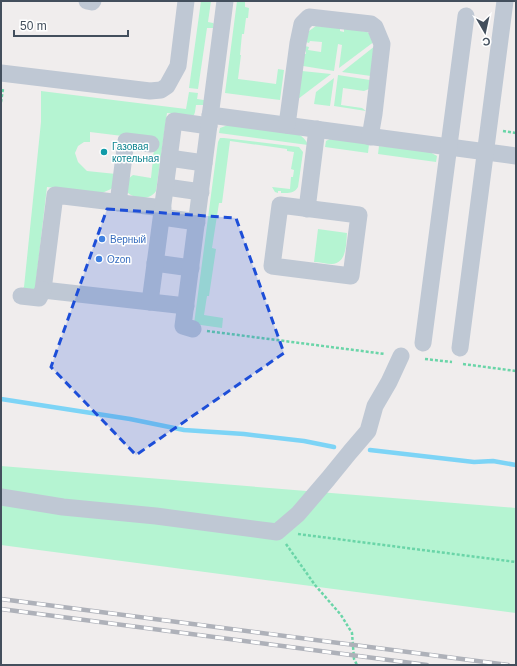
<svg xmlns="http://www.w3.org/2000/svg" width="517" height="666" viewBox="0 0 517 666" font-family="Helvetica,sans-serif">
<rect width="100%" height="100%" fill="#f0eded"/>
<g fill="#b5f4d2">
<path d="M 201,1 L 211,1 L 208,22 L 213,23 L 214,24 L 213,28 L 207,28 L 198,89 L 189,88 Z"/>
<path d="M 237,1 L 245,1 L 245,7 L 249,8 L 248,18 L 246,18 L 244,34 L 242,34 L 240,55 L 241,55 L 238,79 L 276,84 L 278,69 L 284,70 L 280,100 L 225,93 Z"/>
<path d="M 316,26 L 340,28 L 340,31 L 344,32 L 344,28 L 367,32 L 369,33 L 375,41 L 339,68 L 342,45 L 338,44 L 334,71 L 303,66 L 304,54 L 306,54 L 306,52 L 305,51 L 305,46 L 309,47 L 308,50 L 321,52 L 322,42 L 310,41 L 309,43 L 306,42 L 309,31 Z"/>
<path d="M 375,46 L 371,76 L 342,72 Z"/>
<path d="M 302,71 L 331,74 L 298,99 Z"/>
<path d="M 338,75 L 370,80 L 369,89 L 364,91 L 343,88 L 341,105 L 362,108 L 366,111 L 334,106 Z"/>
<path d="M 334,78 L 330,106 L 314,104 L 316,92 Z"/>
<path d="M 41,91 L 186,109 L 189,92 L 198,93 L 197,99 L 204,100 L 205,102 L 203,105 L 196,105 L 195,112 L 194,115 L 189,115 L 167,113 L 157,184 C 157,185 156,190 156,191 C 150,201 134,199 127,192 L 128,179 L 133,175 L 151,178 L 155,140 L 90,132 L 90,142 L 84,142 L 78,146 L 75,153 L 78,162 L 87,171 L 116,174 L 114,186 L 111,189 L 102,193 L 47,187 L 35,290 L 22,289 L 24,287 L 41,122 Z"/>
<path d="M 228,125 L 298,134 C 303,137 306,140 308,145 L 219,133 L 220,128 Z"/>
<path d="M 220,138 L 224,138 L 299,147 L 303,152 L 298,187 C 294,194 288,193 281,193 L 281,191 L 278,191 L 278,193 L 275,192 L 272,187 L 290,189 L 291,177 L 293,177 L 294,170 L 291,169 L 294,152 L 287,151 L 287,149 L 230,141 L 222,203 L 219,203 L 212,248 L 216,249 L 209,296 L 207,296 L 204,315 L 223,318 L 222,328 L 194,324 L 218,142 Z"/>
<path d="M 330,139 L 369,144 L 368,153 L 325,147 L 326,141 Z"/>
<path d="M 379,146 L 428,151 L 437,156 L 436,162 L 378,154 Z"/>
<path d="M 318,229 L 347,233 C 346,244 347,263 332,264 C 326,264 320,262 314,262 Z"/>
<path d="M 1,466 L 516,508 L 516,613 L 1,545 Z"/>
</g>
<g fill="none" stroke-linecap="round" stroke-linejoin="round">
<g stroke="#7dd4f6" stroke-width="4.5">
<path d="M 1,399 L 130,419 L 184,430 L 244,434 L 304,441 L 334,447"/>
<path d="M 370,450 L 474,462 L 493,461 L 516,465"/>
</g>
<g stroke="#6ad5a8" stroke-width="2.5" stroke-dasharray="3 2" stroke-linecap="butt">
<path d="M 1,102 L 3,89"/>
<path d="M 503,131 L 516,133"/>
<path d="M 207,331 L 385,354"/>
<path d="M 425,359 L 452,362"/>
<path d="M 463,364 L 516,371"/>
<path d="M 298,534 L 516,562"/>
<path d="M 286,544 L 315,585 L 341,615 L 352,633 L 354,659 L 357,665"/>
</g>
<g stroke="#bfc8d4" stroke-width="17">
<path d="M 87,1 L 92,2 L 93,1"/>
<path d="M 1,73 L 150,91 L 161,90 L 167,86 L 178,66 L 186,1"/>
<path d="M 210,115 L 516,156"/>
<path d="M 287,125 L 298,43 L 302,24 L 309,17 L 371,24 L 375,27 L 382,44 L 374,114 L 370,137"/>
<path d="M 169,158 L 204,163"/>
<path d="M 166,187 L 201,192"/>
<path d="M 118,203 L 126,141 L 151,144"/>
<path d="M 280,205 L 359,215 L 351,276 L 272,266 Z"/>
<path d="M 163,208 L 55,195 L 43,290 L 186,306"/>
<path d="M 307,209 L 317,129"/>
<path d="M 162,217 L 197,222"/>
<path d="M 155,263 L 191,268"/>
<path d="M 21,296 L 39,298 L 43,290"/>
<path d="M 150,302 L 174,121 L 209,126"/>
<path d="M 193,329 L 183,326 L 225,1"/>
<path d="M 423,343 L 466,16"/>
<path d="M 460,348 L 505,1"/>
<path d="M 1,497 L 63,507 L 156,516 L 277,532 L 298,514 L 328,479 L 350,452 L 368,431 L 375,406 L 389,382 L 401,356"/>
</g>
<defs>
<g id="rail">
<path d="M 1,599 L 508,665"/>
<path d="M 1,609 L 427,665"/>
</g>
</defs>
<use href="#rail" stroke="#aeb1b9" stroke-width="4.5"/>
<use href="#rail" stroke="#fff" stroke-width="3" stroke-dasharray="9" stroke-linecap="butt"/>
</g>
<path fill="#1d4ed8" fill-opacity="0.2" stroke="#1d4ed8" stroke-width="3" stroke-dasharray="8 5" stroke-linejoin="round" d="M 107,209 L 236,218 L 284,353 L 136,455 L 51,367 Z"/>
<circle fill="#0f9aa8" stroke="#fff" stroke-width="1.5" cx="104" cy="152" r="4"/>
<g fill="#3f7fe0" stroke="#fff" stroke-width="1.5">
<circle cx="102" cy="239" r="4"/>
<circle cx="99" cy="259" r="4"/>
</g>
<g text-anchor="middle" stroke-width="3" stroke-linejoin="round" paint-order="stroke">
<g font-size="10" fill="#0d838f" stroke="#fff" text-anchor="start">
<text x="112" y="150">Газовая<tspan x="112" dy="12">котельная</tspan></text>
</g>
<g font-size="10" fill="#366cbe" stroke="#fff" text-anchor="start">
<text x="110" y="243">Верный</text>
<text x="107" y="263">Ozon</text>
</g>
</g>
<rect width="517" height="666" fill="none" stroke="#434f5d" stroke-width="4"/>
<g transform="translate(485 32) rotate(171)" stroke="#ffffff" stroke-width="3" paint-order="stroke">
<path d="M0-3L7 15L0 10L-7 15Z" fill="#434f5d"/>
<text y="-6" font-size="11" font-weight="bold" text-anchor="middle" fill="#434f5d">С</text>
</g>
<path d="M14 30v6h114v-6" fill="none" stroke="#434f5d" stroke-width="2"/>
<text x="20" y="30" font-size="12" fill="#434f5d" stroke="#ffffff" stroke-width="3" paint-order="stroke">50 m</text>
</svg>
